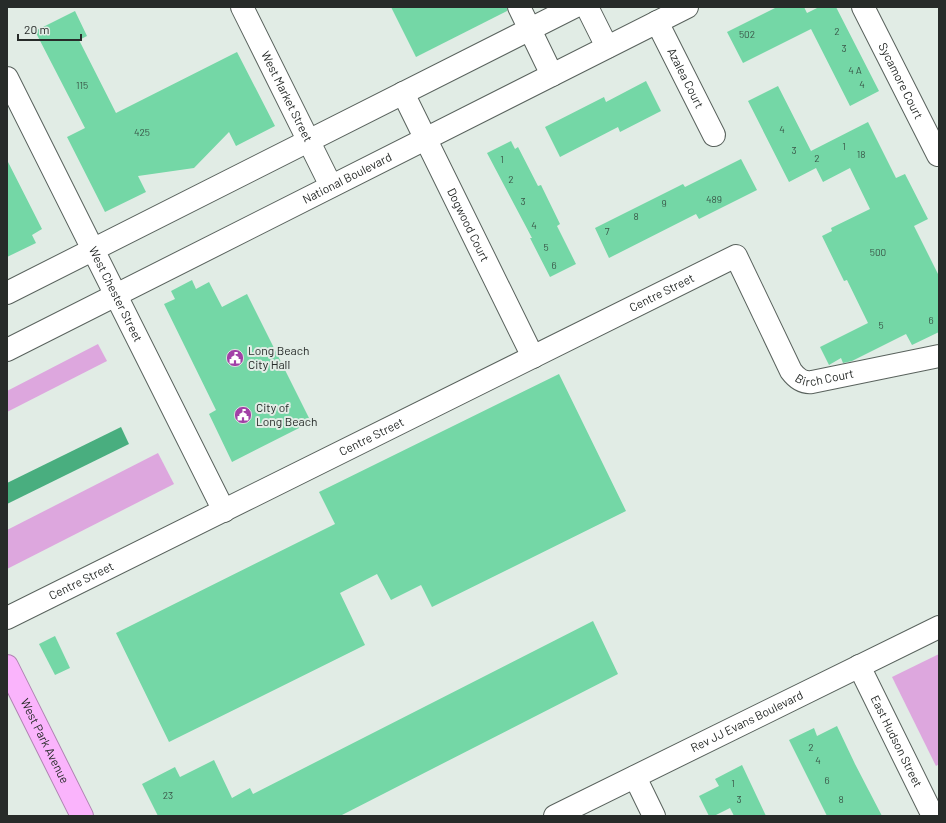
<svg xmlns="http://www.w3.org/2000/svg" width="946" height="823" viewBox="0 0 946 823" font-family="Barlow,sans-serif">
<rect width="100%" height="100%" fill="#e1ece5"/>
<g fill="#dda7de">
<path d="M 98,344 L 107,361 L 7,412 L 7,391 Z"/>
<path d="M 158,453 L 174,484 L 7,569 L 7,530 Z"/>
<path d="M 939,654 L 939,764 L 936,766 L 892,677 Z"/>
</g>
<path fill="#49ae7f" d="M 121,427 L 129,444 L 7,504 L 7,483 Z"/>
<g fill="#74d7a6">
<path d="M 391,7 L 507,7 L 507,11 L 416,57 Z"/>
<path d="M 777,7 L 804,7 L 807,13 L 819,7 L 836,7 L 879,91 L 850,106 L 811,29 L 743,63 L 727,32 Z"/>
<path d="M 75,11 L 87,36 L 79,40 L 116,113 L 237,52 L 275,126 L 236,146 L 229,132 L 194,168 L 138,176 L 146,192 L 105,212 L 67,137 L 85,128 L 35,31 Z"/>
<path d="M 646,81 L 661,111 L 620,132 L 618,127 L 560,157 L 545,127 L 604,97 L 606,102 Z"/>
<path d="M 778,86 L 811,151 L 868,122 L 896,178 L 905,174 L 928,219 L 914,226 L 939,276 L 939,332 L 912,345 L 906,334 L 852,361 L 843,363 L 841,358 L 829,365 L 820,347 L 868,323 L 847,280 L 844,281 L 822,236 L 832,231 L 831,228 L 870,209 L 850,168 L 823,182 L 816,168 L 789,182 L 748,101 Z"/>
<path d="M 511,141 L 515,149 L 518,147 L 538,186 L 541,185 L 560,224 L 557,226 L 576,264 L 550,277 L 530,238 L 532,238 L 487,153 Z"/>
<path d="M 741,159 L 757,190 L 699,219 L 696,214 L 609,258 L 595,228 L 683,184 L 685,187 Z"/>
<path d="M 7,160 L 42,229 L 32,235 L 36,243 L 7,257 Z"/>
<path d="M 192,280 L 196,289 L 209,282 L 222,307 L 247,294 L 311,422 L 232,462 L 209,414 L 216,410 L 164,304 L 175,299 L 171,291 Z"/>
<path d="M 559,374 L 626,511 L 432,607 L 421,585 L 391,600 L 377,574 L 340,593 L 365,645 L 169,742 L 116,633 L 335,524 L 319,492 Z"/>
<path d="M 593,621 L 618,674 L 340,816 L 158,816 L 142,784 L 175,767 L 180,777 L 214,760 L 232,798 L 250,788 L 253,794 Z"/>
<path d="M 55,636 L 70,668 L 55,675 L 39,644 Z"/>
<path d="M 837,726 L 855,764 L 882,816 L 827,816 L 789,740 L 814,728 L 817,736 Z"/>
<path d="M 742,765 L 766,816 L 734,816 L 730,808 L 714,816 L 709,816 L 699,796 L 719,786 L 715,779 Z"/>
</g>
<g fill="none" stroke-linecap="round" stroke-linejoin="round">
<defs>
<g id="minor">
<path id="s1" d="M 242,7 L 331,186"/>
<path d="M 519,7 L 552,75"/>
<path d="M 587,7 L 607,47"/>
<path id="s2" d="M 863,7 L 938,155"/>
<path id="s3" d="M 657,22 L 714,135"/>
<path id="s4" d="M 7,78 L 224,511"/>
<path id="s5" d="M 403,93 L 533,357"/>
<path d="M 7,293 L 574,7"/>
<path id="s6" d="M 7,350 L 687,7"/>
<path id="s7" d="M 7,618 L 736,256 L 791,371 C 797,379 803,383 812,382 L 939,356"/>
<path id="s8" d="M 859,666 L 933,816"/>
<path d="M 635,777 L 654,816"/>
<path id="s9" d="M 555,816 L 939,627"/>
</g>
<g id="highway">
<path id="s10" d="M 7,666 L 82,816"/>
</g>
</defs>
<use href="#minor" stroke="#59625d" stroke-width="24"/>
<use href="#highway" stroke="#b084b2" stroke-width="24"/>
<use href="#minor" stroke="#fff" stroke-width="22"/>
<use href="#highway" stroke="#fab4fc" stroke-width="22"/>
</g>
<defs>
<symbol id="civic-disc" viewBox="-11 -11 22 22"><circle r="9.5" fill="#a240a7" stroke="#e1ece5"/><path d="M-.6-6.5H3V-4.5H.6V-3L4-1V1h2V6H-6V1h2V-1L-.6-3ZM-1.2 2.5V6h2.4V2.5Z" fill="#fff"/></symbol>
</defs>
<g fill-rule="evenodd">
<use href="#civic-disc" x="225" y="348" width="20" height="20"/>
<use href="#civic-disc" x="233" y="405" width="20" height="20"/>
</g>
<g text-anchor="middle" stroke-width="4" stroke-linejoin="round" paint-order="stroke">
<g font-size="10" fill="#3a5648">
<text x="837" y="35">2</text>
<text x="747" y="38">502</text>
<text x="844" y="52">3</text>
<text x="855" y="74">4 A</text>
<text x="862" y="88">4</text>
<text x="82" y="89">115</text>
<text x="782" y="133">4</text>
<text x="142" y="136">425</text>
<text x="844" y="150">1</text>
<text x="794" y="154">3</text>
<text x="861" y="158">18</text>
<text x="817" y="162">2</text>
<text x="502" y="163">1</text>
<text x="511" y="183">2</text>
<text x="714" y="203">489</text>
<text x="523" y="205">3</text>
<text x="664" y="207">9</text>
<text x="636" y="220">8</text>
<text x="534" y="229">4</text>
<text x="607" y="235">7</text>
<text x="546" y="251">5</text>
<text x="878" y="256">500</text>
<text x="554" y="269">6</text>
<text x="931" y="324">6</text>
<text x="881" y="329">5</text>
<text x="811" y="751">2</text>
<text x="818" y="764">4</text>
<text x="827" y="784">6</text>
<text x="733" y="787">1</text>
<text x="168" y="799">23</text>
<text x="739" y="803">3</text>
<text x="841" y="803">8</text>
</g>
<g font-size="12" fill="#272b29" stroke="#e1ece5">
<text dy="4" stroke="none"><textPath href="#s3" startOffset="63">Azalea Court</textPath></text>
<text dy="4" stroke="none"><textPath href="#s2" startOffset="83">Sycamore Court</textPath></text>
<text dy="4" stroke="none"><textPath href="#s1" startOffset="100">West Market Street</textPath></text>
<text dy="4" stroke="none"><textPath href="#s6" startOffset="381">National Boulevard</textPath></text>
<text dy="4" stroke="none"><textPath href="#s5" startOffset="147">Dogwood Court</textPath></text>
<text dy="4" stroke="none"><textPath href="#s7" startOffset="731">Centre Street</textPath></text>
<text dy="4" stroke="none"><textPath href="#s4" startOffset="242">West Chester Street</textPath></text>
<text dy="4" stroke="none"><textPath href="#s7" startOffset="979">Birch Court</textPath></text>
<text dy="4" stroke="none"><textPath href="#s7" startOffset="407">Centre Street</textPath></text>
<text dy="4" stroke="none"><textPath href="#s7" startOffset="83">Centre Street</textPath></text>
<text dy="4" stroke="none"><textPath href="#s9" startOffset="214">Rev JJ Evans Boulevard</textPath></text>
<text dy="4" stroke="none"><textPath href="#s10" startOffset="84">West Park Avenue</textPath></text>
<text dy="4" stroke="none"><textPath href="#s8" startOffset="84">East Hudson Street</textPath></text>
</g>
<g font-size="12" fill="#272b29" stroke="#e1ece5" text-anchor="start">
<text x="248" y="355">Long Beach<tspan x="248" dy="14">City Hall</tspan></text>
<text x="256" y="412">City of<tspan x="256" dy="14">Long Beach</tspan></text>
</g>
</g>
<rect width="946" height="823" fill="none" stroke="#272b29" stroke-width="16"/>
<path d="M18 34v6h63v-6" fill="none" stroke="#272b29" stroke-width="2"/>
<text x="24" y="34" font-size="12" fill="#272b29" stroke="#e1ece5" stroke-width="3" paint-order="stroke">20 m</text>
</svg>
